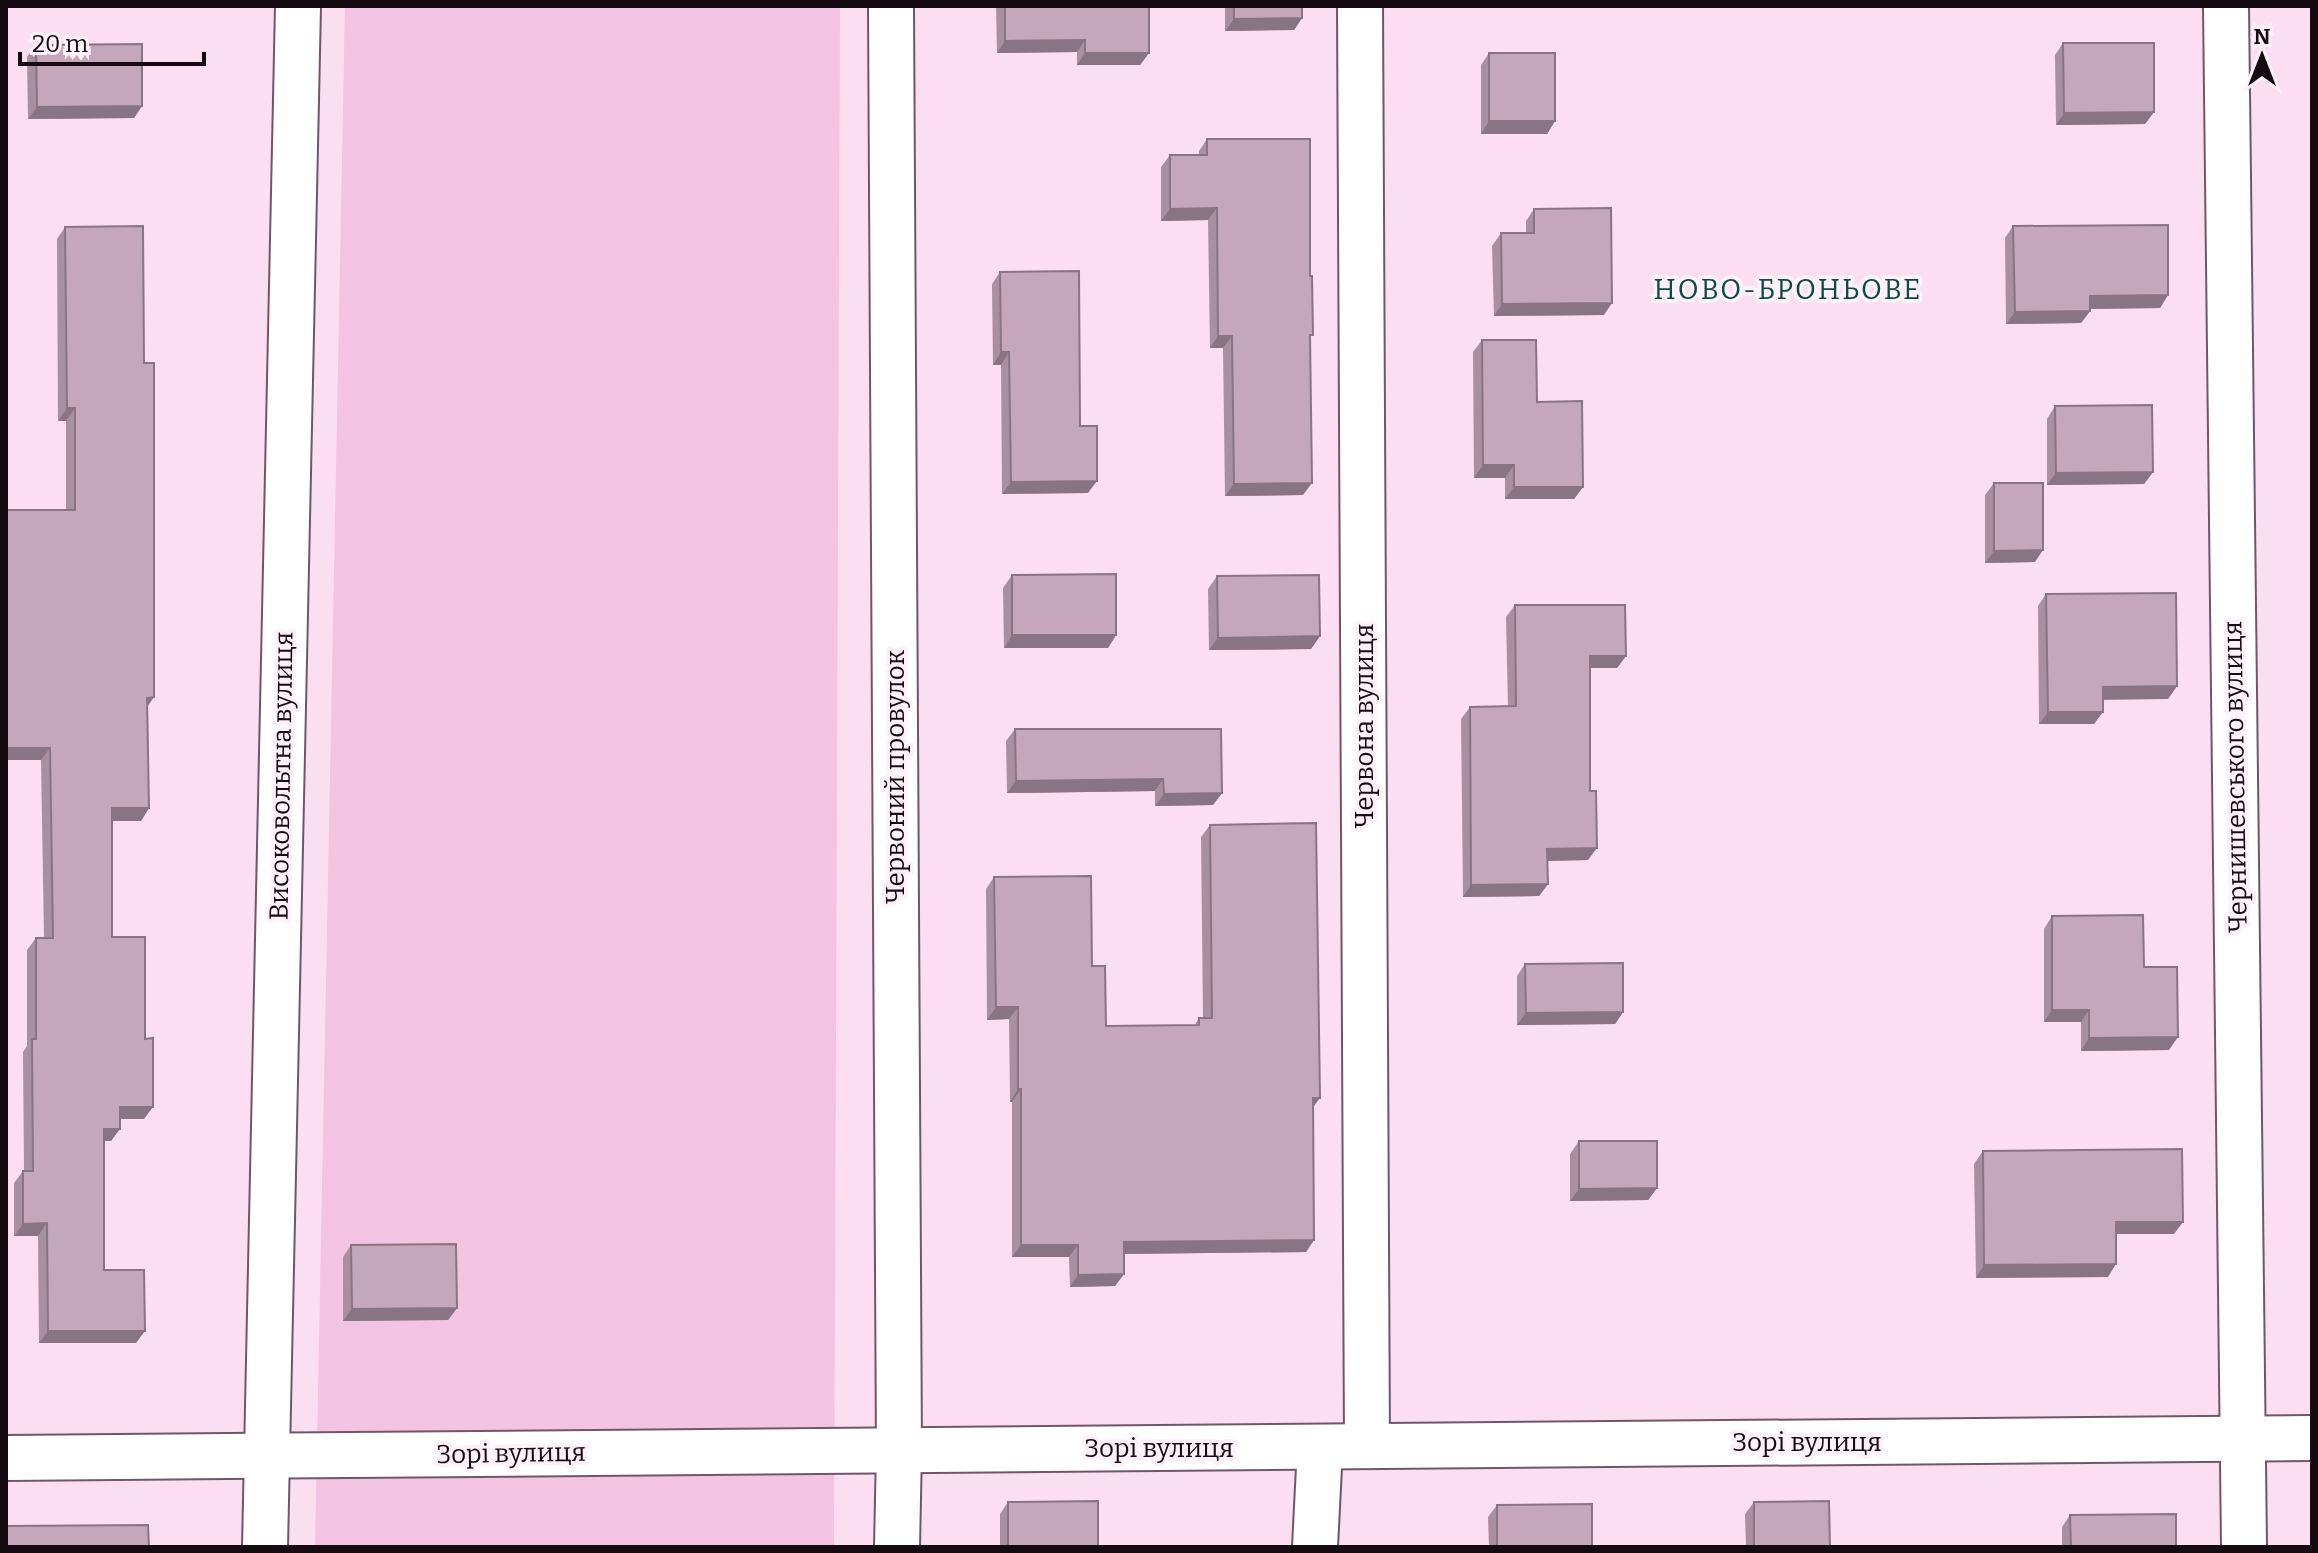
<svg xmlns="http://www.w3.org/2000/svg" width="2318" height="1553" viewBox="0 0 2318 1553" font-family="Bitter,serif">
<rect width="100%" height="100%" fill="#fcdef1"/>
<path fill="#f2c4e1" d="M 345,6 L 840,6 L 834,1547 L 315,1547 Z"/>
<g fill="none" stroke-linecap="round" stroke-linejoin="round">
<defs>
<g id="minor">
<path d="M 891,6 L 899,1450 L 897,1547"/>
<path d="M 1360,6 L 1367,1446"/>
<path d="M 2226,6 L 2244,1547"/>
<path d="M 6,1458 L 2312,1438"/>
<path d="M 265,1547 L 298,6"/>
<path d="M 1315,1547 L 1320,1447"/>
</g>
</defs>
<use href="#minor" stroke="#705767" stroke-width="48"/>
<use href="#minor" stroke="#fff" stroke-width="44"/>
</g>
<g fill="#a9909f">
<path d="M 996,6 L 1149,6 L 1149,53 L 1140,65 L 1077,65 L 1077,52 L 997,53 Z"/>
<path d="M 1225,6 L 1302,6 L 1302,18 L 1294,30 L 1225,31 Z"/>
<path d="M 2063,43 L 2154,112 L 2145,124 L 2056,125 L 2055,55 Z"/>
<path d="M 36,45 L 142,106 L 134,118 L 28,119 L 27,57 Z"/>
<path d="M 1489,53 L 1555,121 L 1547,134 L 1481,134 L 1481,65 Z"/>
<path d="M 1207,139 L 1310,339 L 1303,495 L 1225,496 L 1223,348 L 1210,348 L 1208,220 L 1161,221 L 1161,167 L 1170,155 L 1199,155 L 1199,151 Z"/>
<path d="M 1534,209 L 1604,315 L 1494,316 L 1492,246 L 1501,233 L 1526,233 L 1526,221 Z"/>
<path d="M 2013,226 L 2168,295 L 2160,308 L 2090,309 L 2090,311 L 2081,323 L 2006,324 L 2005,238 Z"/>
<path d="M 65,227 L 148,707 L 149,808 L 141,821 L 112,821 L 112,937 L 144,1119 L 120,1119 L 111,1141 L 104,1141 L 104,1270 L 136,1343 L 39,1343 L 38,1236 L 14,1236 L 14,1183 L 23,1171 L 24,1171 L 23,1052 L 27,1046 L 27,950 L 36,938 L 44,938 L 41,760 L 6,760 L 6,510 L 66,510 L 66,421 L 58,421 L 57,239 Z"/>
<path d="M 1000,272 L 1080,426 L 1088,493 L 1002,494 L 1001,365 L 993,365 L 992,284 Z"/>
<path d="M 1482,340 L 1537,402 L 1583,487 L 1574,499 L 1505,499 L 1505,478 L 1474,478 L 1473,352 Z"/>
<path d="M 2055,406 L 2153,472 L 2144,484 L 2047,485 L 2047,419 Z"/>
<path d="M 1994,483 L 2035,562 L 1985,563 L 1985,495 Z"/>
<path d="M 1012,575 L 1116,635 L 1108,648 L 1004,648 L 1003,588 Z"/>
<path d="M 1217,576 L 1320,636 L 1311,649 L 1209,650 L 1208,589 Z"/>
<path d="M 2046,594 L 2177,686 L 2168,699 L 2103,699 L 2094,724 L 2039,724 L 2038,606 Z"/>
<path d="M 1515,605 L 1626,656 L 1617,668 L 1590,668 L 1588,860 L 1547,861 L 1548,884 L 1539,896 L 1463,897 L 1461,719 L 1470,707 L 1508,706 L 1506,617 Z"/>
<path d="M 1015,729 L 1222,793 L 1213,805 L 1155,806 L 1155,791 L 1007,793 L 1006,741 Z"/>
<path d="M 1210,825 L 1313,1108 L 1314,1240 L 1306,1252 L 1124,1254 L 1124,1274 L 1115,1286 L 1070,1287 L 1069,1257 L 1012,1257 L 1012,1102 L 1010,1102 L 1009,1019 L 987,1020 L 986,889 L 994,877 L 1092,966 L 1106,1026 L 1194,1026 L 1199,1018 L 1203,1018 L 1201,837 Z"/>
<path d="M 2052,916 L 2144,967 L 2169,1050 L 2081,1051 L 2081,1022 L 2044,1022 L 2044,929 Z"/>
<path d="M 1525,964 L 1623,1012 L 1615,1024 L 1517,1025 L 1517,976 Z"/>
<path d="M 1579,1141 L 1657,1188 L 1648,1200 L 1570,1201 L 1570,1154 Z"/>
<path d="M 1983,1151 L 2174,1234 L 2116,1234 L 2108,1277 L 1976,1278 L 1974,1164 Z"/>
<path d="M 351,1245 L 457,1308 L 448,1320 L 343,1321 L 343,1257 Z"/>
<path d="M 1008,1502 L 1098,1547 L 1000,1547 L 1000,1514 Z"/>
<path d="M 1754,1502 L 1830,1547 L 1746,1547 L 1745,1514 Z"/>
<path d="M 1497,1505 L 1592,1547 L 1489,1547 L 1488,1517 Z"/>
<path d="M 2070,1515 L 2176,1547 L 2062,1547 L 2062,1527 Z"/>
</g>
<g fill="#897582">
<path d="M 1302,18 L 1294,30 L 1225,31 L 1234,19 Z"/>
<path d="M 1085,40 L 1077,52 L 997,53 L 1005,41 Z"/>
<path d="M 1085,53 L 1149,53 L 1140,65 L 1077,65 Z"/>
<path d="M 142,106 L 134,118 L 28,119 L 37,107 Z"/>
<path d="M 2154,112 L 2145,124 L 2056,125 L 2064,113 Z"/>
<path d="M 1489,121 L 1555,121 L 1547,134 L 1481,134 Z"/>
<path d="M 1217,208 L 1208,220 L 1161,221 L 1170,209 Z"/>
<path d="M 2168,295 L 2160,308 L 2081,309 L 2090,296 Z"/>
<path d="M 1612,303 L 1604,315 L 1494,316 L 1502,304 Z"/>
<path d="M 2090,311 L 2081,323 L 2006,324 L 2015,312 Z"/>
<path d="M 1218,336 L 1232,336 L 1223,348 L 1210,348 Z"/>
<path d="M 1001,352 L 1009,352 L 1001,365 L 993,365 Z"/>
<path d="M 67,408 L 75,408 L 66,421 L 58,421 Z"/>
<path d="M 1483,465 L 1514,465 L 1505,478 L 1474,478 Z"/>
<path d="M 2153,472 L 2144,484 L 2047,485 L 2056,473 Z"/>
<path d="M 1097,481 L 1088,493 L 1002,494 L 1011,482 Z"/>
<path d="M 1312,483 L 1303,495 L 1225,496 L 1234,484 Z"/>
<path d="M 1514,487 L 1583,487 L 1574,499 L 1505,499 Z"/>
<path d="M 2043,550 L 2035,562 L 1985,563 L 1994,551 Z"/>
<path d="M 1012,635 L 1116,635 L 1108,648 L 1004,648 Z"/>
<path d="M 1320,636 L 1311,649 L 1209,650 L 1218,638 Z"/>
<path d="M 1590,656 L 1626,656 L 1617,668 L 1581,668 Z"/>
<path d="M 2177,686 L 2168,699 L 2094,700 L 2103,687 Z"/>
<path d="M 154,697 L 145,710 L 147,698 Z"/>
<path d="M 2048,712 L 2103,712 L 2094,724 L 2039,724 Z"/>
<path d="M 6,748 L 50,748 L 41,760 L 6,760 Z"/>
<path d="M 1163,779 L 1155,791 L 1007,793 L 1016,781 Z"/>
<path d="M 1222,793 L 1213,805 L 1155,806 L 1164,794 Z"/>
<path d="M 112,808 L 149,808 L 141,821 L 104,821 Z"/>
<path d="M 1597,848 L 1588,860 L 1538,861 L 1547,849 Z"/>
<path d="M 1548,884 L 1539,896 L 1463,897 L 1471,885 Z"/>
<path d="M 996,1007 L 1018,1007 L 1009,1019 L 987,1020 Z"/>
<path d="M 2052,1010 L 2089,1010 L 2081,1022 L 2044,1022 Z"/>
<path d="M 1623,1012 L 1615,1024 L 1517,1025 L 1526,1013 Z"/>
<path d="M 2178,1037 L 2169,1050 L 2081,1051 L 2089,1038 Z"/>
<path d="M 1018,1089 L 1021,1089 L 1012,1102 L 1010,1102 Z"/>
<path d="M 1313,1098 L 1320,1098 L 1311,1110 Z"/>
<path d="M 120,1107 L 153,1107 L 144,1119 L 111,1119 Z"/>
<path d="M 104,1129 L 120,1129 L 111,1141 L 95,1141 Z"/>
<path d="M 1657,1188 L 1648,1200 L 1570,1201 L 1579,1189 Z"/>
<path d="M 2116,1222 L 2183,1222 L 2174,1234 L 2107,1234 Z"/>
<path d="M 47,1223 L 38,1236 L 14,1236 L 23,1224 Z"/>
<path d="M 1314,1240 L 1306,1252 L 1115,1254 L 1124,1242 Z"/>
<path d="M 1021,1245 L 1078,1245 L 1069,1257 L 1012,1257 Z"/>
<path d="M 2116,1264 L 2108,1277 L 1976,1278 L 1984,1265 Z"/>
<path d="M 1124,1274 L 1115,1286 L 1070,1287 L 1078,1275 Z"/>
<path d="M 457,1308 L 448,1320 L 343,1321 L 352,1309 Z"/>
<path d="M 48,1331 L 145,1331 L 136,1343 L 39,1343 Z"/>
</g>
<g fill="#c4a7b9" stroke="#897582" stroke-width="2">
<path d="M 1005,6 L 1149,6 L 1149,53 L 1085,53 L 1085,40 L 1005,41 Z"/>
<path d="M 1234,6 L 1302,6 L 1302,18 L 1234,19 Z"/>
<path d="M 2063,43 L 2154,43 L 2154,112 L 2064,113 Z"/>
<path d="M 142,44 L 142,106 L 37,107 L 36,45 Z"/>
<rect x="1489" y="53" width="66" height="68"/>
<path d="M 1207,139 L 1310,139 L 1310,276 L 1312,276 L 1313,335 L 1310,335 L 1312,483 L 1234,484 L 1232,336 L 1218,336 L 1217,208 L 1170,209 L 1170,155 L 1207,155 Z"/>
<path d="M 1611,208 L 1612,303 L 1502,304 L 1501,233 L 1534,233 L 1534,209 Z"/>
<path d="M 2168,225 L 2168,295 L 2090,296 L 2090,311 L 2015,312 L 2013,226 Z"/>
<path d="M 143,226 L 144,363 L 154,363 L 154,697 L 147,698 L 149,808 L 112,808 L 112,937 L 145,937 L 145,1039 L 153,1038 L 153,1107 L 120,1107 L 120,1129 L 104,1129 L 104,1270 L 144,1270 L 145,1331 L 48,1331 L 47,1223 L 23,1224 L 23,1171 L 33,1171 L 32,1039 L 36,1039 L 36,938 L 53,938 L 50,748 L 6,748 L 6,510 L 75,510 L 75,408 L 67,408 L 65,227 Z"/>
<path d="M 1079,271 L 1080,426 L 1097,426 L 1097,481 L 1011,482 L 1009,352 L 1001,352 L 1000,272 Z"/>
<path d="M 1482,340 L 1536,340 L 1537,402 L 1582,401 L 1583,487 L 1514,487 L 1514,465 L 1483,465 Z"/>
<path d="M 2152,405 L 2153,472 L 2056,473 L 2055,406 Z"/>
<path d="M 1994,483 L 2043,483 L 2043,550 L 1994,551 Z"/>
<path d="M 1116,574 L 1116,635 L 1012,635 L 1012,575 Z"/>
<path d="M 1319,575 L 1320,636 L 1218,638 L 1217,576 Z"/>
<path d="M 2176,593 L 2177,686 L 2103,687 L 2103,712 L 2048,712 L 2046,594 Z"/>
<path d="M 1515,605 L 1625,605 L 1626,656 L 1590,656 L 1590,791 L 1596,791 L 1597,848 L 1547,849 L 1548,884 L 1471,885 L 1470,707 L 1516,706 Z"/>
<path d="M 1015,729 L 1221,729 L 1222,793 L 1164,794 L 1163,779 L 1016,781 Z"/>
<path d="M 1316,823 L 1320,1098 L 1313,1098 L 1314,1240 L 1124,1242 L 1124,1274 L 1078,1275 L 1078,1245 L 1021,1245 L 1021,1089 L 1018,1089 L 1018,1007 L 996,1007 L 994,877 L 1091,876 L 1092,966 L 1105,966 L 1106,1026 L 1199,1025 L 1199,1018 L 1212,1018 L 1210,825 Z"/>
<path d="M 2143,915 L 2144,967 L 2177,967 L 2178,1037 L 2089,1038 L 2089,1010 L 2052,1010 L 2052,916 Z"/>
<path d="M 1623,963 L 1623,1012 L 1526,1013 L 1525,964 Z"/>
<path d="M 1579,1141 L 1657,1141 L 1657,1188 L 1579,1189 Z"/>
<path d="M 2182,1149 L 2183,1222 L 2116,1222 L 2116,1264 L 1984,1265 L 1983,1151 Z"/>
<path d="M 456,1244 L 457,1308 L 352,1309 L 351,1245 Z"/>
<path d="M 1098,1501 L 1098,1547 L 1008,1547 L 1008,1502 Z"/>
<path d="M 1829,1501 L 1830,1547 L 1754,1547 L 1754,1502 Z"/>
<path d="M 1592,1504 L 1592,1547 L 1497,1547 L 1497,1505 Z"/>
<path d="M 2176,1514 L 2176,1547 L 2071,1547 L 2070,1515 Z"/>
<path d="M 148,1525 L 149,1547 L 6,1547 L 6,1526 Z"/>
</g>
<g text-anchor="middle" stroke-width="8" stroke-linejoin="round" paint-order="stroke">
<g font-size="26" fill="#150b11" stroke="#fef1f9">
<text transform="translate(1364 726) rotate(-90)" y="9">Червона вулиця</text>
<text transform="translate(281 776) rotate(-89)" y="9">Високовольтна вулиця</text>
<text transform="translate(895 777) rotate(-90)" y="9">Червоний провулок</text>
<text transform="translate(2235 777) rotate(-91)" y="9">Чернишевського вулиця</text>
<text x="1807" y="1451">Зорі вулиця</text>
<text x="1159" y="1457">Зорі вулиця</text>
<text transform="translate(511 1453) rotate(-1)" y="9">Зорі вулиця</text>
</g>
<g font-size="28" letter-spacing="2" fill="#0a4a47" stroke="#fef1f9">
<text x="1788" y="299">НОВО-БРОНЬОВЕ</text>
</g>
</g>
<rect width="2318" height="1553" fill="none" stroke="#150b11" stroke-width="16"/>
<g transform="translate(2262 56)" stroke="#fef1f9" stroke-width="6" paint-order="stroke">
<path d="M0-6L14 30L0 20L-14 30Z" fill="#150b11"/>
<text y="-12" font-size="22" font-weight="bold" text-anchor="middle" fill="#150b11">N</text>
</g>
<path d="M20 52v12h184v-12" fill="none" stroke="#150b11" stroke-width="4"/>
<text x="32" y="52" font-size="24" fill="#150b11" stroke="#fef1f9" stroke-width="6" paint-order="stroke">20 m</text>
</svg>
